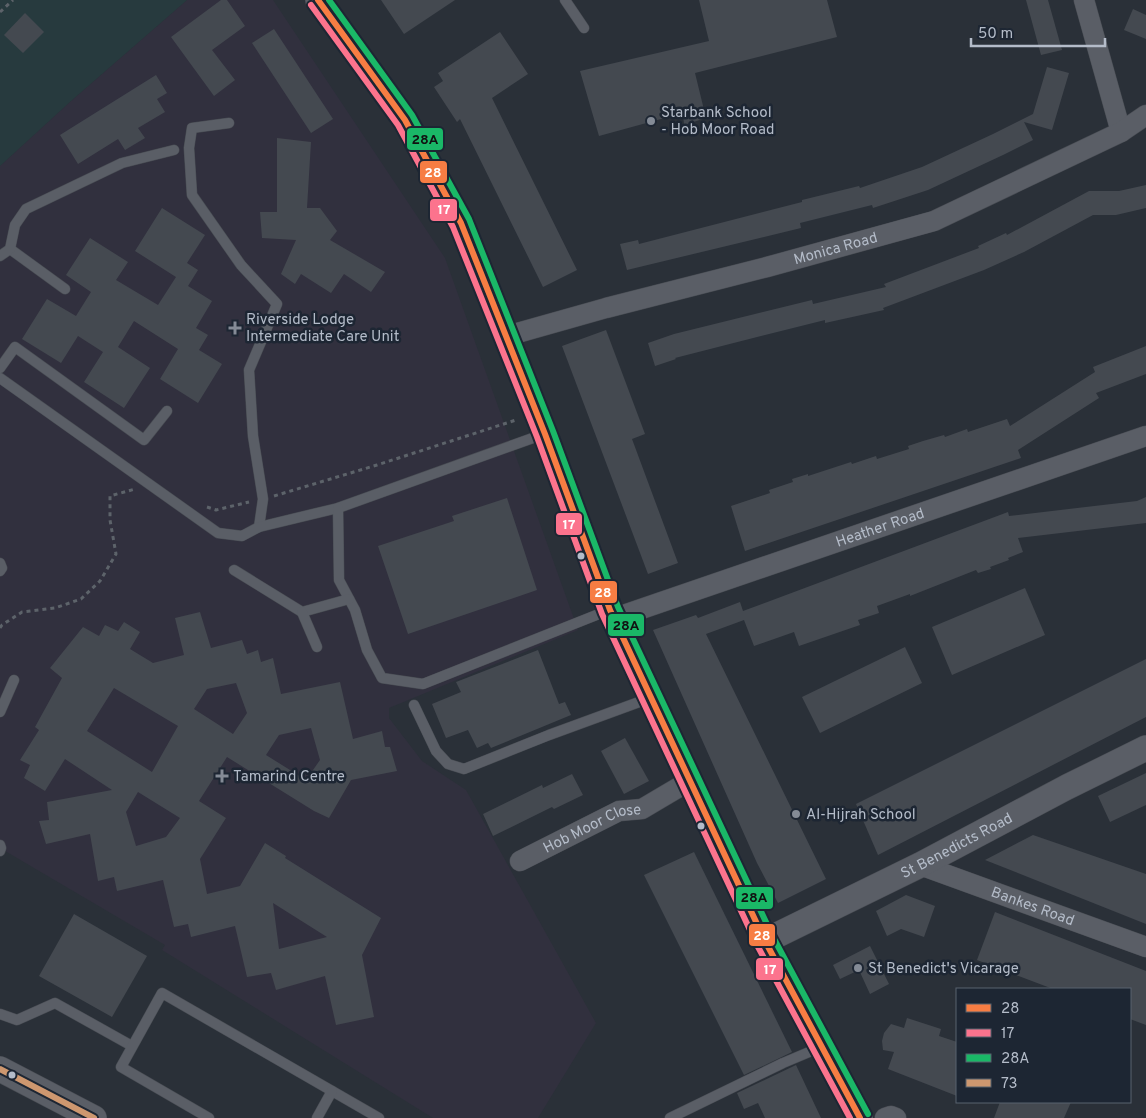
<svg xmlns="http://www.w3.org/2000/svg" width="1146" height="1118" viewBox="0 0 1146 1118" font-family="Overpass,sans-serif">
<rect width="100%" height="100%" fill="#2a3038"/>
<path fill="#31303e" d="M 187,0 L 273,0 L 445,258 L 578,630 L 389,708 L 389,718 L 422,761 L 466,790 L 596,1023 L 538,1118 L 433,1118 L 162,950 L 165,945 L 0,848 L 0,166 L 71,101 Z"/>
<path fill="#273a3e" d="M 0,0 L 187,0 L 71,101 L 0,166 Z"/>
<g fill="#444950" fill-rule="evenodd">
<path d="M 221,0 L 227,0 L 245,26 L 212,50 L 235,80 L 214,96 L 171,37 Z"/>
<path d="M 381,0 L 455,0 L 404,34 Z"/>
<path d="M 699,0 L 827,0 L 837,37 L 695,73 L 706,118 L 684,125 L 683,113 L 599,136 L 580,71 L 709,41 Z"/>
<path d="M 1026,0 L 1048,0 L 1062,50 L 1041,55 Z"/>
<path d="M 1133,9 L 1146,15 L 1146,39 L 1124,30 Z"/>
<path d="M 25,13 L 44,32 L 23,53 L 4,35 Z"/>
<path d="M 274,29 L 333,119 L 311,133 L 252,43 Z"/>
<path d="M 500,32 L 528,74 L 492,98 L 577,270 L 543,287 L 460,119 L 457,122 L 434,87 L 443,81 L 438,73 Z"/>
<path d="M 1047,67 L 1069,73 L 1052,130 L 1024,122 L 1033,140 L 1003,155 L 928,190 L 873,208 L 872,205 L 800,223 L 801,228 L 627,270 L 620,244 L 638,240 L 639,244 L 802,202 L 802,200 L 859,186 L 860,188 L 922,167 L 993,134 L 1033,114 Z"/>
<path d="M 156,75 L 167,93 L 157,99 L 165,112 L 138,128 L 145,138 L 125,150 L 118,139 L 78,164 L 60,135 Z"/>
<path d="M 277,138 L 311,142 L 307,208 L 320,208 L 337,231 L 330,240 L 385,272 L 371,292 L 344,274 L 331,293 L 301,274 L 295,284 L 281,274 L 296,240 L 262,238 L 260,212 L 277,212 Z"/>
<path d="M 1146,185 L 1146,208 L 1116,215 L 1093,215 L 1024,252 L 984,270 L 883,308 L 884,310 L 825,323 L 825,320 L 761,336 L 675,358 L 676,359 L 655,366 L 648,343 L 674,334 L 812,300 L 813,304 L 886,287 L 884,284 L 979,248 L 978,246 L 1006,233 L 1007,235 L 1089,191 L 1119,191 Z"/>
<path d="M 162,208 L 205,235 L 187,263 L 198,270 L 188,286 L 212,301 L 196,328 L 208,335 L 199,350 L 222,364 L 198,403 L 160,379 L 178,349 L 134,321 L 118,347 L 150,368 L 124,408 L 84,382 L 103,352 L 78,336 L 61,363 L 22,339 L 47,299 L 76,316 L 91,292 L 66,275 L 90,238 L 128,262 L 116,280 L 158,305 L 176,277 L 135,251 Z"/>
<path d="M 606,330 L 645,434 L 632,439 L 678,563 L 648,574 L 562,346 Z"/>
<path d="M 1146,346 L 1146,374 L 1096,393 L 1099,398 L 1018,450 L 1021,458 L 745,551 L 731,506 L 770,493 L 769,490 L 793,482 L 792,479 L 808,474 L 808,476 L 851,462 L 852,464 L 876,456 L 877,459 L 909,449 L 908,446 L 923,441 L 944,435 L 945,437 L 967,429 L 968,432 L 1007,419 L 1010,426 L 1095,372 L 1093,367 Z"/>
<path d="M 1146,497 L 1146,523 L 1018,538 L 1023,552 L 1008,558 L 1009,560 L 990,567 L 991,569 L 978,573 L 976,570 L 910,596 L 910,594 L 877,606 L 879,613 L 858,620 L 860,625 L 799,646 L 794,632 L 754,646 L 744,620 L 706,634 L 826,879 L 778,903 L 757,863 L 653,630 L 696,615 L 698,618 L 740,602 L 743,611 L 1008,512 L 1009,516 L 1137,501 Z"/>
<path d="M 507,498 L 537,590 L 408,634 L 378,546 L 454,521 L 452,516 Z"/>
<path d="M 1025,588 L 1045,635 L 952,675 L 932,627 Z"/>
<path d="M 200,612 L 211,648 L 242,640 L 247,654 L 258,650 L 261,662 L 273,658 L 281,694 L 340,682 L 353,739 L 382,731 L 385,747 L 390,747 L 397,771 L 351,780 L 329,818 L 314,811 L 227,757 L 199,801 L 226,818 L 200,859 L 207,894 L 240,886 L 265,843 L 286,856 L 285,858 L 381,918 L 362,955 L 374,1017 L 336,1025 L 325,976 L 276,990 L 271,973 L 247,977 L 235,926 L 191,937 L 188,924 L 174,927 L 163,880 L 117,891 L 114,877 L 98,881 L 90,834 L 46,844 L 39,821 L 49,820 L 47,802 L 112,790 L 65,759 L 45,791 L 24,778 L 30,765 L 20,760 L 39,730 L 35,727 L 62,678 L 50,668 L 83,627 L 99,636 L 105,625 L 118,631 L 124,622 L 140,632 L 130,649 L 153,663 L 184,655 L 175,618 ZM 236,683 L 247,713 L 233,734 L 194,709 L 207,689 ZM 114,688 L 178,726 L 152,772 L 87,731 ZM 311,728 L 320,760 L 306,780 L 266,755 L 279,735 ZM 138,792 L 180,818 L 166,837 L 136,846 L 126,812 ZM 273,903 L 327,937 L 279,949 Z"/>
<path d="M 905,647 L 922,683 L 820,733 L 802,697 Z"/>
<path d="M 538,650 L 559,704 L 565,702 L 571,715 L 491,748 L 488,743 L 477,748 L 468,730 L 446,738 L 432,704 L 461,692 L 456,682 Z"/>
<path d="M 1146,659 L 1146,717 L 878,855 L 856,804 Z"/>
<path d="M 625,738 L 649,781 L 624,794 L 601,751 Z"/>
<path d="M 1146,773 L 1146,805 L 1110,822 L 1098,796 Z"/>
<path d="M 572,774 L 583,795 L 554,809 L 552,807 L 493,836 L 483,814 L 542,785 L 543,788 Z"/>
<path d="M 1033,835 L 1146,874 L 1146,924 L 985,860 Z"/>
<path d="M 694,852 L 792,1052 L 744,1075 L 644,875 Z"/>
<path d="M 906,895 L 935,906 L 924,937 L 901,929 L 887,936 L 876,911 Z"/>
<path d="M 995,912 L 1146,971 L 1146,1025 L 1130,1019 L 1130,989 L 1053,989 L 977,960 Z"/>
<path d="M 74,914 L 147,956 L 112,1017 L 39,976 Z"/>
<path d="M 870,946 L 889,984 L 870,994 L 859,970 L 840,979 L 833,965 Z"/>
<path d="M 907,1018 L 941,1029 L 939,1036 L 957,1042 L 957,1096 L 888,1069 L 894,1052 L 883,1050 L 882,1041 L 884,1033 L 891,1024 L 904,1028 Z"/>
<path d="M 796,1065 L 821,1118 L 765,1118 L 758,1103 L 744,1109 L 737,1093 Z"/>
<path d="M 1000,1102 L 1071,1102 L 1064,1118 L 994,1118 Z"/>
</g>
<g fill="none" stroke-linecap="round" stroke-linejoin="round">
<defs>
<g id="service">
<path d="M 565,0 L 584,28"/>
<path d="M 229,123 L 192,128 L 189,148 L 192,195 L 241,265 L 277,304 L 249,370 L 253,436 L 263,499 L 259,527"/>
<path d="M 10,249 L 65,289"/>
<path d="M 0,256 L 10,249 L 15,225 L 26,209 L 122,163 L 174,150"/>
<path d="M 0,368 L 15,347 L 144,440 L 167,411"/>
<path d="M 0,378 L 218,533 L 242,536 L 259,527 L 338,508 L 544,434"/>
<path d="M 338,508 L 339,580 L 355,610 L 367,650 L 382,678 L 423,684 L 609,610"/>
<path d="M 0,563 L 2,568 L 0,571"/>
<path d="M 234,570 L 302,612 L 349,599"/>
<path d="M 302,612 L 317,647"/>
<path d="M 414,705 L 436,751 L 448,764 L 464,769 L 549,735 L 650,698"/>
<path d="M 0,712 L 14,680"/>
<path d="M 0,845 L 1,848 L 0,851"/>
<path d="M 0,1014 L 17,1020 L 55,1003 L 132,1046"/>
<path d="M 209,1118 L 121,1067 L 162,993 L 379,1118"/>
<path d="M 317,1118 L 332,1091"/>
<path d="M 670,1118 L 783,1063 L 821,1047"/>
</g>
<g id="minor">
<path d="M 1084,0 L 1121,132"/>
<path id="s1" d="M 507,336 L 606,308 L 767,267 L 934,221 L 1121,132 L 1146,115"/>
<path id="s2" d="M 615,618 L 1146,436"/>
<path id="s3" d="M 520,861 L 619,811 L 642,809 L 691,780"/>
<path id="s4" d="M 920,865 L 1146,947"/>
<path d="M 885,1118 L 891,1116 L 896,1118"/>
</g>
<g id="tertiary">
<path d="M 318,0 L 405,120 L 461,223 L 545,434 L 610,610 L 765,941 L 860,1118"/>
<path id="s5" d="M 765,941 L 920,865 L 1067,787 L 1146,748"/>
<path d="M 0,1069 L 94,1118"/>
</g>
</defs>
<use href="#service" stroke="#484c53" stroke-width="11"/>
<use href="#minor" stroke="#484c53" stroke-width="21"/>
<use href="#tertiary" stroke="#484c53" stroke-width="26"/>
<g stroke="#5d636a" stroke-width="3" stroke-dasharray="4 4" stroke-linecap="butt">
<path d="M 0,12 L 13,0"/>
<path d="M 274,496 L 377,465 L 516,420"/>
<path d="M 207,507 L 216,510 L 249,502"/>
<path d="M 0,628 L 2,625 L 22,612 L 55,608 L 81,599 L 100,581 L 116,554 L 110,520 L 110,496 L 135,489"/>
</g>
<use href="#service" stroke="#5a5e66" stroke-width="10"/>
<use href="#minor" stroke="#5a5e66" stroke-width="20"/>
<use href="#tertiary" stroke="#5a5e66" stroke-width="25"/>
<defs>
<path id="bus-1" d="M 318,0 L 405,120 L 461,223 L 545,434 L 610,610 L 765,941 L 860,1118"/>
<path id="bus-2" d="M 311,5 L 398,125 L 453,227 L 537,437 L 602,614 L 757,945 L 850,1118"/>
<path id="bus-3" d="M 329,0 L 412,115 L 469,219 L 553,431 L 618,607 L 773,937 L 868,1114"/>
<path id="bus-4" d="M 0,1069 L 94,1118"/>
</defs>
<use href="#bus-1" stroke="#1d2633" stroke-width="10"/>
<use href="#bus-2" stroke="#1d2633" stroke-width="10"/>
<use href="#bus-3" stroke="#1d2633" stroke-width="10"/>
<use href="#bus-4" stroke="#1d2633" stroke-width="10"/>
<use href="#bus-1" stroke="#f77d43" stroke-width="6"/>
<use href="#bus-2" stroke="#fc738d" stroke-width="6"/>
<use href="#bus-3" stroke="#1ab867" stroke-width="6"/>
<use href="#bus-4" stroke="#cd976f" stroke-width="6"/>
</g>
<g fill="#848b96" stroke="#1d2633" stroke-width="2">
<circle cx="651" cy="121" r="5"/>
<path d="M232.5 320.5h5v5h5v5h-5v5h-5v-5h-5v-5h5z"/>
<path d="M219.5 768.5h5v5h5v5h-5v5h-5v-5h-5v-5h5z"/>
<circle cx="796" cy="814" r="5"/>
<circle cx="858" cy="968" r="5"/>
</g>
<g fill="#b4bcc9" stroke="#1d2633" stroke-width="2">
<circle cx="581" cy="556" r="4.5"/>
<circle cx="701" cy="826" r="4.5"/>
<circle cx="12" cy="1075" r="4.5"/>
</g>
<g text-anchor="middle" stroke-width="5" stroke-linejoin="round" paint-order="stroke">
<g font-size="15" fill="#b4bcc9" stroke="#1d2633" text-anchor="start">
<text x="661" y="117">Starbank School<tspan x="661" dy="17">- Hob Moor Road</tspan></text>
<text x="246" y="324">Riverside Lodge<tspan x="246" dy="17">Intermediate Care Unit</tspan></text>
<text x="233" y="781">Tamarind Centre</text>
<text x="806" y="819">Al-Hijrah School</text>
<text x="868" y="973">St Benedict's Vicarage</text>
</g>
<g font-size="15" fill="#b4bcc9" stroke="#1d2633">
<text dy="5" stroke="none"><textPath href="#s1" startOffset="340">Monica Road</textPath></text>
<text dy="5" stroke="none"><textPath href="#s2" startOffset="280">Heather Road</textPath></text>
<text dy="5" stroke="none"><textPath href="#s3" startOffset="80">Hob Moor Close</textPath></text>
<text dy="5" stroke="none"><textPath href="#s5" startOffset="214">St Benedicts Road</textPath></text>
<text dy="5" stroke="none"><textPath href="#s4" startOffset="120">Bankes Road</textPath></text>
</g>
</g>
<g stroke="#1d2633" stroke-width="2">
<rect x="406" y="127" width="38" height="24" rx="5" fill="#1ab867"/>
<rect x="419" y="160" width="29" height="24" rx="5" fill="#f77d43"/>
<rect x="429" y="198" width="29" height="24" rx="5" fill="#fc738d"/>
<rect x="555" y="512" width="28" height="24" rx="5" fill="#fc738d"/>
<rect x="589" y="580" width="29" height="24" rx="5" fill="#f77d43"/>
<rect x="607" y="613" width="38" height="24" rx="5" fill="#1ab867"/>
<rect x="735" y="886" width="39" height="24" rx="5" fill="#1ab867"/>
<rect x="748" y="923" width="28" height="24" rx="5" fill="#f77d43"/>
<rect x="755" y="957" width="29" height="24" rx="5" fill="#fc738d"/>
</g>
<g font-size="14" text-anchor="middle" font-weight="bold" fill="#fff">
<text x="433" y="177">28</text>
<text x="444" y="214">17</text>
<text x="569" y="529">17</text>
<text x="603" y="597">28</text>
<text x="762" y="940">28</text>
<text x="770" y="974">17</text>
</g>
<g font-size="14" text-anchor="middle" font-weight="bold" fill="#111">
<text x="425" y="144">28A</text>
<text x="626" y="630">28A</text>
<text x="754" y="902">28A</text>
</g>
<rect x="956" y="988" width="175" height="115" fill="#1d2633" stroke="#59626f"/>
<rect x="966" y="1004" width="25" height="8" fill="#f77d43" stroke="#59626f"/>
<text x="1001" y="1013" font-size="15" fill="#b4bcc9">28</text>
<rect x="966" y="1029" width="25" height="8" fill="#fc738d" stroke="#59626f"/>
<text x="1001" y="1038" font-size="15" fill="#b4bcc9">17</text>
<rect x="966" y="1054" width="25" height="8" fill="#1ab867" stroke="#59626f"/>
<text x="1001" y="1063" font-size="15" fill="#b4bcc9">28A</text>
<rect x="966" y="1079" width="25" height="8" fill="#cd976f" stroke="#59626f"/>
<text x="1001" y="1088" font-size="15" fill="#b4bcc9">73</text>
<path d="M971 38v8h134v-8" fill="none" stroke="#b4bcc9" stroke-width="2.5"/>
<text x="978" y="38" font-size="15" fill="#b4bcc9" stroke="#1d2633" stroke-width="4" paint-order="stroke">50 m</text>
</svg>
